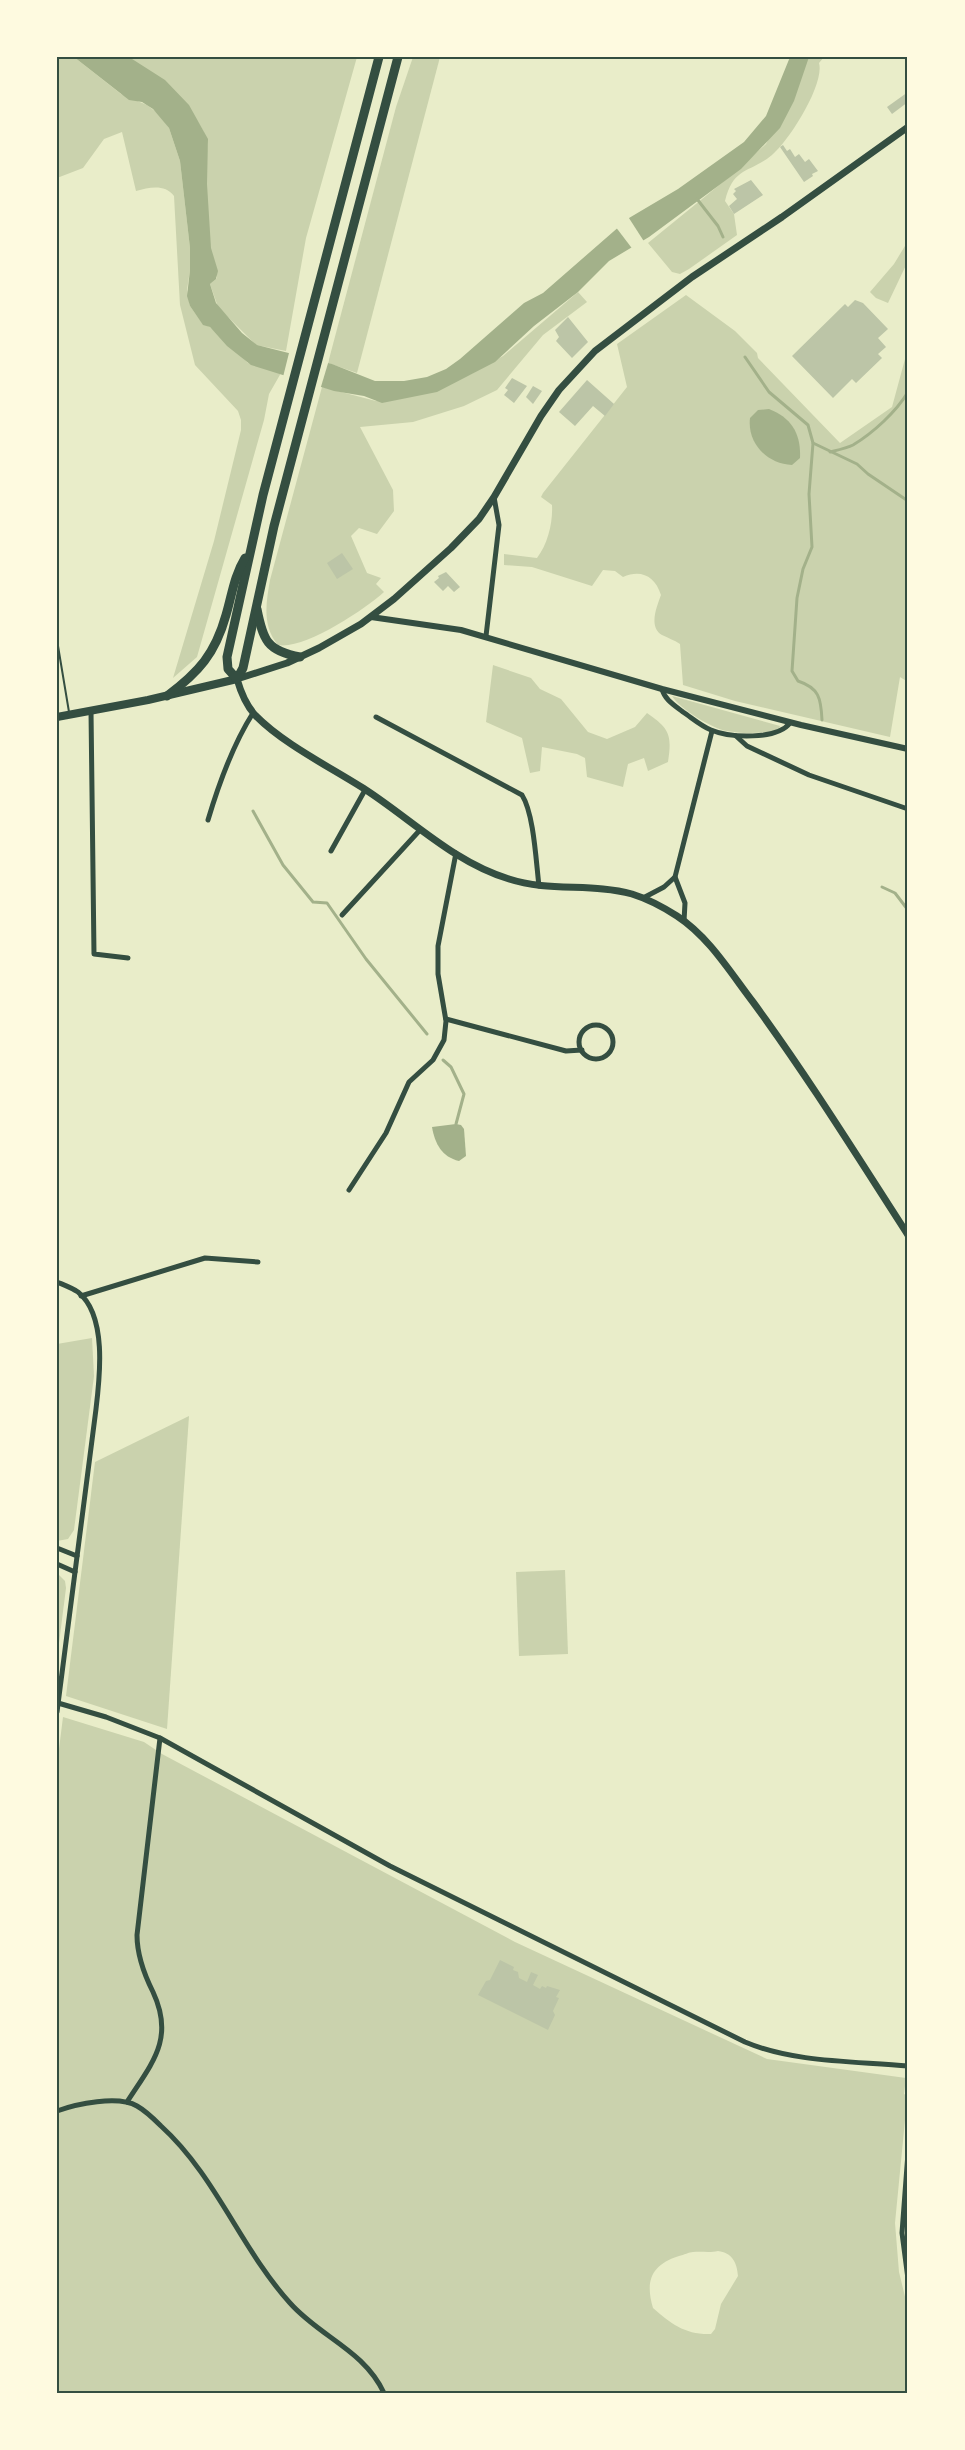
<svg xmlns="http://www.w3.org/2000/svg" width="965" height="2450" viewBox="0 0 965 2450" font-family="'Titillium Web',sans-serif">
<rect width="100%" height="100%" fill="#e9edc9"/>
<g fill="#cad2ad" fill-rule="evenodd">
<path d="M 57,57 L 74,57 L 121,94 L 147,105 L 160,115 L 169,128 L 180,161 L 190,248 L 190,270 L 187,290 L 190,306 L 202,323 L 210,327 L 248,363 L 281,373 L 269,394 L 264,420 L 197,657 L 173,678 L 214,541 L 241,430 L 241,420 L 238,411 L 195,365 L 180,305 L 174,196 C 165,184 150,187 136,191 L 122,132 L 104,139 L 83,168 L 57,178 Z"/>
<path d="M 129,57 L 357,57 L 306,238 L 286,351 L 256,345 L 218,307 L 210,284 L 217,278 C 217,269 214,263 212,255 C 206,230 204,167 208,143 C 199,110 156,77 129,57 Z"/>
<path d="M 413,57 L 440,57 L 357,373 L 328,363 L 396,107 Z"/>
<path d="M 808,57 L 824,57 L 819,63 C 825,84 789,141 772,155 C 749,174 734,166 725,201 L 734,214 L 737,235 L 689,269 L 680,274 L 672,272 L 648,243 L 734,173 L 766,144 Z"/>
<path d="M 908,241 L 908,261 L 888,303 L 876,298 L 870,292 L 894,264 Z"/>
<path d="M 578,292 L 587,302 L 543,335 L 497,390 L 464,406 L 413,422 L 360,427 L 393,490 L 394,511 L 377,534 L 359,528 L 351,536 L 367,573 L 381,578 L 376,584 L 384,592 C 364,610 304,650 278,645 C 262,626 266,603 270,580 L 322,387 L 376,401 L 471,374 L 503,356 Z"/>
<path d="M 686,295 L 735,331 L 757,353 L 758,358 L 840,443 L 892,407 L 908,348 L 908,682 L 900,677 L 890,737 L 735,701 L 683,685 L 680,644 C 674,640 668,638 662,635 C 648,627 657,606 661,595 C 655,576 641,569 623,577 L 615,571 L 603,570 L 592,586 L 532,567 L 504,565 L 504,554 L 537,558 C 548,544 553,522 552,505 L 541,497 L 543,493 L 627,387 L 617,344 Z"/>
<path d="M 493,665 L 531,678 L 540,689 L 561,699 L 588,732 L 607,739 L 635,727 L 647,713 C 670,729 672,735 668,762 L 648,771 L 644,758 L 628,764 L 623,787 L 587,777 L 585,758 L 577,754 L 542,747 L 540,771 L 530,773 L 522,738 L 486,722 Z"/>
<path d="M 672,696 L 780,726 L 779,729 C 766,734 742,734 727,731 C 713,729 680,709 672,696 Z"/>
<path d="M 92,1338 L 94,1376 L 74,1530 L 68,1539 L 57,1541 L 57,1344 Z"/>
<path d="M 189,1416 L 167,1729 L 66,1696 L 95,1462 Z"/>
<path d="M 565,1570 L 568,1654 L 519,1656 L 516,1572 Z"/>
<path d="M 57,1573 L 65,1581 L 66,1588 L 57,1659 Z"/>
<path d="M 63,1717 L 144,1742 L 162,1754 L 515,1942 L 767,2059 L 906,2078 L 904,2094 L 906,2095 L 906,2110 L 895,2223 L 899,2272 L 908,2309 L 908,2393 L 57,2393 L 57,1765 ZM 718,2251 C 732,2253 737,2262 738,2276 L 721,2304 L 715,2329 L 711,2334 C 686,2335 671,2324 653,2308 C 645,2281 651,2265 679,2256 C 684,2255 689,2252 693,2252 C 702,2251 709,2253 718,2251 Z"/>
</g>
<g fill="#a3b18a">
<path d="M 74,57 L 129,57 L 165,80 L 189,105 L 208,139 L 207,184 L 211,248 L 218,271 L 216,279 L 210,284 L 216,303 L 242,333 L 257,345 L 332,364 L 375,381 L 404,381 L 427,377 L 446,369 L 460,359 L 524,303 L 543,293 L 629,218 L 678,189 L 744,142 L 766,116 L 790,57 L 809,57 L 794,101 L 780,128 L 741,169 L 649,237 L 609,261 L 578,292 L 534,326 L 495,362 L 437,392 L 382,403 L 364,396 L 334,391 L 251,365 L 227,346 L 210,327 L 203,325 L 190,306 L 187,296 L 190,270 L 190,248 L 180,161 L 169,128 L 153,109 L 142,102 L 129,100 Z"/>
<path d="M 769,409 C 792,418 801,434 800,458 L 792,465 C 767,464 747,443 750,418 L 758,410 Z"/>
<path d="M 456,1124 L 461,1125 L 464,1129 L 466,1156 L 459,1161 C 442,1157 435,1144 432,1127 Z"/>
</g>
<g fill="#e9edc9">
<path d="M 627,215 L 645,243 L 634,251 L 615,226 Z"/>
<path d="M 290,349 L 329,360 L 320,390 L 283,377 Z"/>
</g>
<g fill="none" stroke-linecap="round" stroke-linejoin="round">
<g stroke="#a3b18a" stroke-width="3">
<path d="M 697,199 L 718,226 L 723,237"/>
<path d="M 745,357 L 769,392 L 808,425 L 813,443 L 857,464 L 868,474 L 908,501"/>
<path d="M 813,443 L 809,494 L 812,547 L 803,569 L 797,598 L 792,671 L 798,681 C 819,688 821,698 822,720"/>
<path d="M 830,452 C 838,450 847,448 853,445 C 873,433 896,412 908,392"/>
<path d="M 253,811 L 283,865 L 313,902 L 327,903 L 366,959 L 427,1034"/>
<path d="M 882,887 L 895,893 L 908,910"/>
<path d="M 443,1060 L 451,1067 L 464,1094 L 456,1124"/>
</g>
</g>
<g fill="#bcc5a7">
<path d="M 908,92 L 908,102 L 892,114 L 887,107 Z"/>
<path d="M 783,145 L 787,151 L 790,149 L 795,157 L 799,154 L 805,162 L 809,159 L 818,171 L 812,174 L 813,176 L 804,182 L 780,147 Z"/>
<path d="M 751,180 L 763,195 L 734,214 L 729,206 L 737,199 L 733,194 L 736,191 L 734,189 Z"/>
<path d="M 855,300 L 863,303 L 888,329 L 878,338 L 886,347 L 878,354 L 882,358 L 856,383 L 852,379 L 833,398 L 792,356 L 845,304 L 848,307 Z"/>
<path d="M 568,317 L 588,342 L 572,358 L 556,341 L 559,337 L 555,330 Z"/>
<path d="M 512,378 L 527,386 L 514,403 L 504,395 L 508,390 L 505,388 Z"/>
<path d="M 587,380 L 614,404 L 605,416 L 593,406 L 575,426 L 559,412 Z"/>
<path d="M 533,386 L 542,391 L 533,404 L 526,397 Z"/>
<path d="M 342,553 L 353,569 L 337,579 L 327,563 Z"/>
<path d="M 446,572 L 460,587 L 454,592 L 448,586 L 443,591 L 434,582 L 439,578 L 438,576 Z"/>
<path d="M 500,1960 L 514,1967 L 513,1970 L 518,1972 L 519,1978 L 527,1982 L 531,1972 L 538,1975 L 533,1985 L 540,1989 L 542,1986 L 546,1988 L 547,1986 L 560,1990 L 556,1997 L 559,1998 L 553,2011 L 555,2015 L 548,2030 L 478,1995 L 486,1981 L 490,1980 Z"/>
</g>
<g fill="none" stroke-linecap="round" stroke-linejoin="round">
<path stroke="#344e41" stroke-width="2" d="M 57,640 L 69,712"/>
<g stroke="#344e41" stroke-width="5">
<path d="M 486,636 L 499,525 L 494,497"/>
<path d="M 662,689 C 665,700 674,705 683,712 C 692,718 701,726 711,730 C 730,738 777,740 790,723"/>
<path d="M 91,711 L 94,954 L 128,958"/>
<path d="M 376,717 L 522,795 C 534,814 536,862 539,886"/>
<path d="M 736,736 L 747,746 L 809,775 L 908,809"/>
<path d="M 208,820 C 219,783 232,746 253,713"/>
<path d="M 331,851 L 365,790"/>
<path d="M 675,877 L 685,903 L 684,921"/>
<path d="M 643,898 L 664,887 L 675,877 L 712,731"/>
<path d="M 342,915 L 420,830"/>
<path d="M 446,1019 L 566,1051 L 582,1050"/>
<circle cx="596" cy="1042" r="17"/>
<path d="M 349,1190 L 386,1133 L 409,1082 L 433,1060 L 444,1040 L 446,1021 L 438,974 L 438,946 L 456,853"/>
<path d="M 57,1282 C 64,1285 72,1288 78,1292 C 107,1315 100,1376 96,1409 L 57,1712"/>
<path d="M 81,1296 L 205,1258 L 258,1262"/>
<path d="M 57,1548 L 77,1556"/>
<path d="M 57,1564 L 75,1572"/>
<path d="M 58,1703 L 106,1717 L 160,1738 L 390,1866 L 745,2042 C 795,2063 855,2061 908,2066"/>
<path d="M 127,2102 C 152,2063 175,2039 153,1992 C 144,1974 137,1956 137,1935 L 160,1738"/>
<path d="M 57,2111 C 76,2104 118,2095 137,2106 C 146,2111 154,2119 161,2126 C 216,2176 241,2249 290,2303 C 320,2337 364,2350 384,2393"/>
<path d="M 908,2153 L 902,2233 L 908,2279"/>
</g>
<path stroke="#344e41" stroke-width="6" d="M 371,617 L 461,630 L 662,689 L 801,725 L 908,749"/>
<path stroke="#344e41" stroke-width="7" d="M 908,127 L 782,217 L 692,277 L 595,351 L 559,390 L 541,416 L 494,497 L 479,519 L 451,548 L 394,599 L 361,624 L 319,648 L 287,663 L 237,679 C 241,693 246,705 255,715 C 283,744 332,768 366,790 C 412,820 455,863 509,879 C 549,892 592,883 632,894 C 648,899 663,907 677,916 C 709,937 730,972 753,1002 C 808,1077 857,1156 908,1235"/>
<path stroke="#344e41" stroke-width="8" d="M 57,717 L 148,700 L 237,679"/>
<g stroke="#344e41" stroke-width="9">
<path d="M 379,57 L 263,495 L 227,657 L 228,669 L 237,679 L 243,668 L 274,526 L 398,57"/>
<path d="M 257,609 C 263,640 267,651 300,657"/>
<path d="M 167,696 C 199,672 215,654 226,615 C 232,595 234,576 245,558"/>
</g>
</g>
<rect width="965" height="2450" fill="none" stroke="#fefae0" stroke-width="117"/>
<rect x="58" y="58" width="848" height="2334" fill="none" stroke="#344e41" stroke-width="2"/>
</svg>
